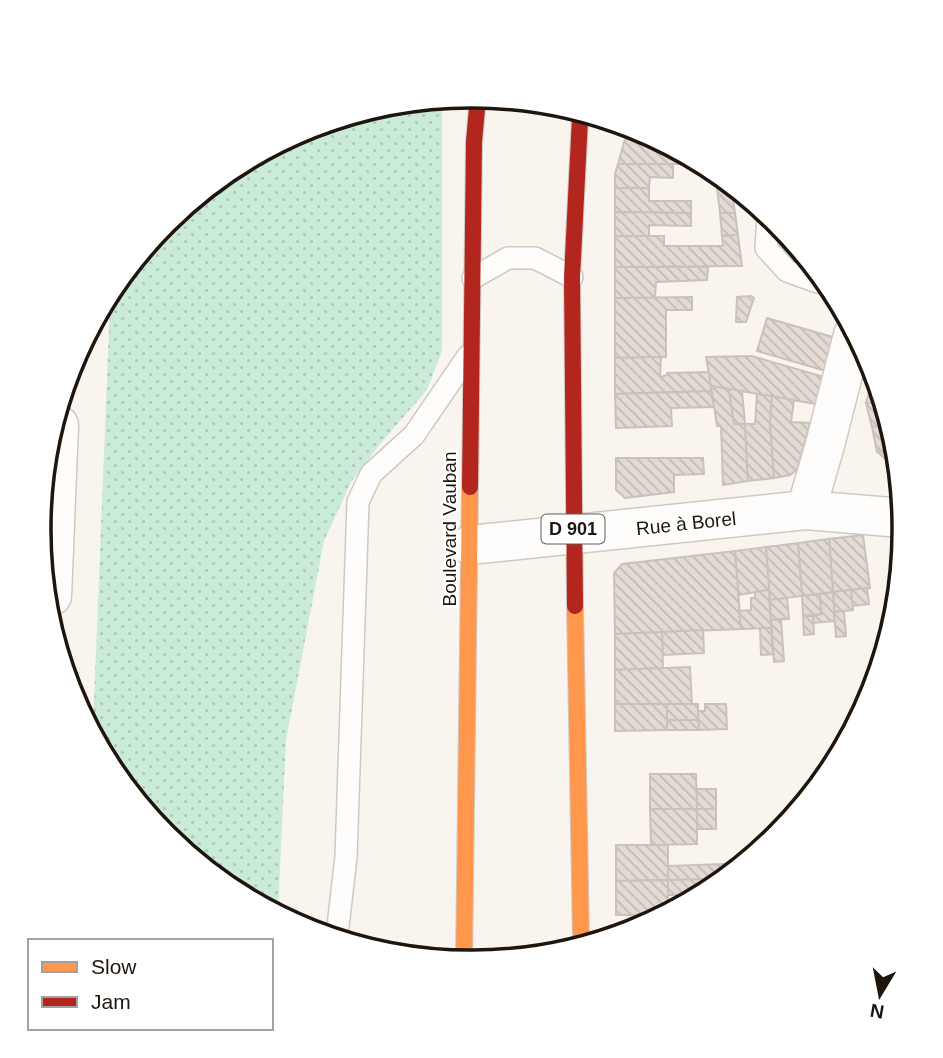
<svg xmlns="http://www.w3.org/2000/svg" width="943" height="1058" viewBox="0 0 943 1058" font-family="Arial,sans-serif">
<defs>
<pattern id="grass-dots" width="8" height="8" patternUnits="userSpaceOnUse" patternTransform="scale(1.75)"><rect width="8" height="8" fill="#caebd7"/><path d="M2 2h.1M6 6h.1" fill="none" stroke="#adc9b7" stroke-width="1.8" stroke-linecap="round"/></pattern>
<pattern id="building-back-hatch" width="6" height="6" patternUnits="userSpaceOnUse" patternTransform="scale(1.75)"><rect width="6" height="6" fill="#e3dad4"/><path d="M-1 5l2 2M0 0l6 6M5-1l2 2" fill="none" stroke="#c2bab5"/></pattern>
</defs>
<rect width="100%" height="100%" fill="#f9f4ee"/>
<path fill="url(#grass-dots)" d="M 442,102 L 442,351 L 427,390 L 380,444 L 351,482 L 324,541 L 286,740 L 278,910 L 165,835 L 93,726 L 110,305 L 166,223 L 306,129 Z"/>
<g fill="url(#building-back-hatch)" stroke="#cac1bb" stroke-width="2">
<path d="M 628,127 L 638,129 L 654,140 L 625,139 Z"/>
<path d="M 625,139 L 654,140 L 661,145 L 661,151 L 671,152 L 690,164 L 618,164 Z"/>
<path d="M 618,164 L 673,164 L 673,178 L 650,177 L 649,188 L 615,188 L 615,174 Z"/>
<path d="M 615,188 L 649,188 L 649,201 L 691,201 L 691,213 L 615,212 Z"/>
<path d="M 717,188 L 726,188 L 732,192 L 735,213 L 720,213 Z"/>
<path d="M 615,212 L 691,213 L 691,226 L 649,225 L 649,236 L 615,236 Z"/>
<path d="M 720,213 L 735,213 L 738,235 L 722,236 Z"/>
<path d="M 738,235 L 742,266 L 615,267 L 615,236 L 664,236 L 664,246 L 723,246 L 722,236 Z"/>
<path d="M 615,267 L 708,267 L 707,280 L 656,282 L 655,298 L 615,298 Z"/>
<path d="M 751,296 L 754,298 L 746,322 L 736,322 L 737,297 Z"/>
<path d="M 692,297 L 692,310 L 666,310 L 666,357 L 615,358 L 615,298 Z"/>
<path d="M 767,318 L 836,338 L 826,371 L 757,351 Z"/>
<path d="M 752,356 L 824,377 L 816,404 L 711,386 L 706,357 Z"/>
<path d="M 661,357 L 660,377 L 667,375 L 667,373 L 709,372 L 711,391 L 615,394 L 615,358 Z"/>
<path d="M 873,379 L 875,379 L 879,403 L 866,403 Z"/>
<path d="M 711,386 L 729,389 L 734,424 L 745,424 L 748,481 L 723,485 L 721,426 L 717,426 Z"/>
<path d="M 729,389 L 742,391 L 745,424 L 734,424 Z"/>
<path d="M 711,391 L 714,407 L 671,408 L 672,426 L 616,428 L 615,394 Z"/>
<path d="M 757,394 L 772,396 L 770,422 L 774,478 L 748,481 L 745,424 L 755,424 Z"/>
<path d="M 772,396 L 794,400 L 791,422 L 810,423 L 797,470 L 790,475 L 774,478 L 770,422 Z"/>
<path d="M 866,403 L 879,403 L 884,425 L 872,427 Z"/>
<path d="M 884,425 L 888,448 L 877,452 L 872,427 Z"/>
<path d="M 888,448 L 892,466 L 878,452 Z"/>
<path d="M 616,458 L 703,458 L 704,474 L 674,475 L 674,492 L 625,498 L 616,490 Z"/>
<path d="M 863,535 L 870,588 L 833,592 L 829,539 Z"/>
<path d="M 829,539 L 833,592 L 802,596 L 798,543 Z"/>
<path d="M 798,543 L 802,596 L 770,600 L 766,547 Z"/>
<path d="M 766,547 L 769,590 L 738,595 L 735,551 Z"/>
<path d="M 735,551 L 741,629 L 615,634 L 614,573 L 622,564 Z"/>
<path d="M 867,588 L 869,604 L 852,606 L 851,590 Z"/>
<path d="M 769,590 L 771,628 L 741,629 L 739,611 L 751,610 L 751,598 L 755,598 L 755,592 Z"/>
<path d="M 851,590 L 853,610 L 834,612 L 833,592 Z"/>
<path d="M 833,592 L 835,621 L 814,623 L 813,616 L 821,614 L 820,594 Z"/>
<path d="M 820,594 L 821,614 L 803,616 L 802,596 Z"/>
<path d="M 787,598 L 789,619 L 771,620 L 770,600 Z"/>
<path d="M 844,611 L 846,636 L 836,637 L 834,612 Z"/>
<path d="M 803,616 L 813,616 L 814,634 L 804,635 Z"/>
<path d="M 781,619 L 784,661 L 774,662 L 771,620 Z"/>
<path d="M 760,628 L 771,628 L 773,654 L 761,655 Z"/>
<path d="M 703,630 L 704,653 L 663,655 L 662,632 Z"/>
<path d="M 662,632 L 663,668 L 615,670 L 615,634 Z"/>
<path d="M 690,667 L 692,704 L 615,704 L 615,670 Z"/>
<path d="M 615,704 L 667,704 L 667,730 L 615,731 Z"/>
<rect x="667" y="704" width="31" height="16"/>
<path d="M 705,704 L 726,704 L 727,729 L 699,730 L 698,711 L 705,711 Z"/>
<path d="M 667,720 L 698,720 L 699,730 L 667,730 Z"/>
<path d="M 650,774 L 696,774 L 697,809 L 650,809 Z"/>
<rect x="697" y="789" width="19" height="20"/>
<path d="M 650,809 L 697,809 L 697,844 L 651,845 Z"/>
<rect x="697" y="809" width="19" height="20"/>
<path d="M 616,845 L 668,845 L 668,880 L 616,881 Z"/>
<path d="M 725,864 L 725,870 L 712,879 L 668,880 L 668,866 Z"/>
<path d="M 712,879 L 689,895 L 668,895 L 668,880 Z"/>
<path d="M 668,880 L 668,908 L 659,915 L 616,915 L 616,881 Z"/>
</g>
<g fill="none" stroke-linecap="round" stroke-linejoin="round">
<defs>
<g id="lane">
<path d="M 768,217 L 766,248 L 787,271 L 817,282"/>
<path d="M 473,278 L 508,258 L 535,258 L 572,277"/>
<path d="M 337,935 L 346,857 L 358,502 L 371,474 L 414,435 L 468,356"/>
</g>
<g id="street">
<path d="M 806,510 L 825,445 L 853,335"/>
<path d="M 470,545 L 806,510 L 902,518"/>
<path d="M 52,596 L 59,425"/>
</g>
<g id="slow">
<path d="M 575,606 L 581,940"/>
<path d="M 464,961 L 470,487"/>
</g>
<g id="jam">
<path d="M 470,487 L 474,142 L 478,97"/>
<path d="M 575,606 L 572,277 L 580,118"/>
</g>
</defs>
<use href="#lane" stroke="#d0c9c2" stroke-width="24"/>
<use href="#street" stroke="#d0c9c2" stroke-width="41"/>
<use href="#slow" stroke="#d0c9c2" stroke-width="18"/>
<use href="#jam" stroke="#d0c9c2" stroke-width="18"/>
<use href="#lane" stroke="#fefdfc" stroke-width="21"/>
<use href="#street" stroke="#fefdfc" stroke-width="38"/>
<use href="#slow" stroke="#ff974d" stroke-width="16"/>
<use href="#jam" stroke="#b3261e" stroke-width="16"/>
</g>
<g text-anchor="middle" stroke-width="5" stroke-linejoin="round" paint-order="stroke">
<rect fill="#fff" stroke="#625b55" stroke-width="2" x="541.5" y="514.5" width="63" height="29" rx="5"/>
<g font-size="18" font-weight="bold" fill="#1e150c">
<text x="573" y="535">D 901</text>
</g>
<g font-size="19" fill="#1e150c" stroke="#fff">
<text transform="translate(686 523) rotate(-6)" y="7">Rue à Borel</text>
<text transform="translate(449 529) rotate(-90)" y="7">Boulevard Vauban</text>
</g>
</g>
<path d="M0 0H943V1058H0ZM471 108H472A420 420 0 0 1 892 528V530A420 420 0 0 1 472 950H471A420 420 0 0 1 51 530V528A420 420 0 0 1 471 108Z" fill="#fff" fill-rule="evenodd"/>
<path fill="none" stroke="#1e150c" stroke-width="3.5" d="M471 108H472A420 420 0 0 1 892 528V530A420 420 0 0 1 472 950H471A420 420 0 0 1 51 530V528A420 420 0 0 1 471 108Z"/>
<rect x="28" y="939" width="245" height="91" fill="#ffffff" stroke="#a5a19e" stroke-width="2"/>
<rect x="42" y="962" width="35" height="10" fill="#ff974d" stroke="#a5a19e" stroke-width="2"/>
<text x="91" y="974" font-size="21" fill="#1e150c">Slow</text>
<rect x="42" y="997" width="35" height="10" fill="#b3261e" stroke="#a5a19e" stroke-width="2"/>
<text x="91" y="1009" font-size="21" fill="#1e150c">Jam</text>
<g transform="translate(880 995) rotate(190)" stroke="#ffffff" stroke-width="5" paint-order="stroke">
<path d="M0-5L12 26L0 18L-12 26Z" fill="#1e150c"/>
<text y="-10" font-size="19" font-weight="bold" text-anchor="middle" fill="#1e150c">N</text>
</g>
</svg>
